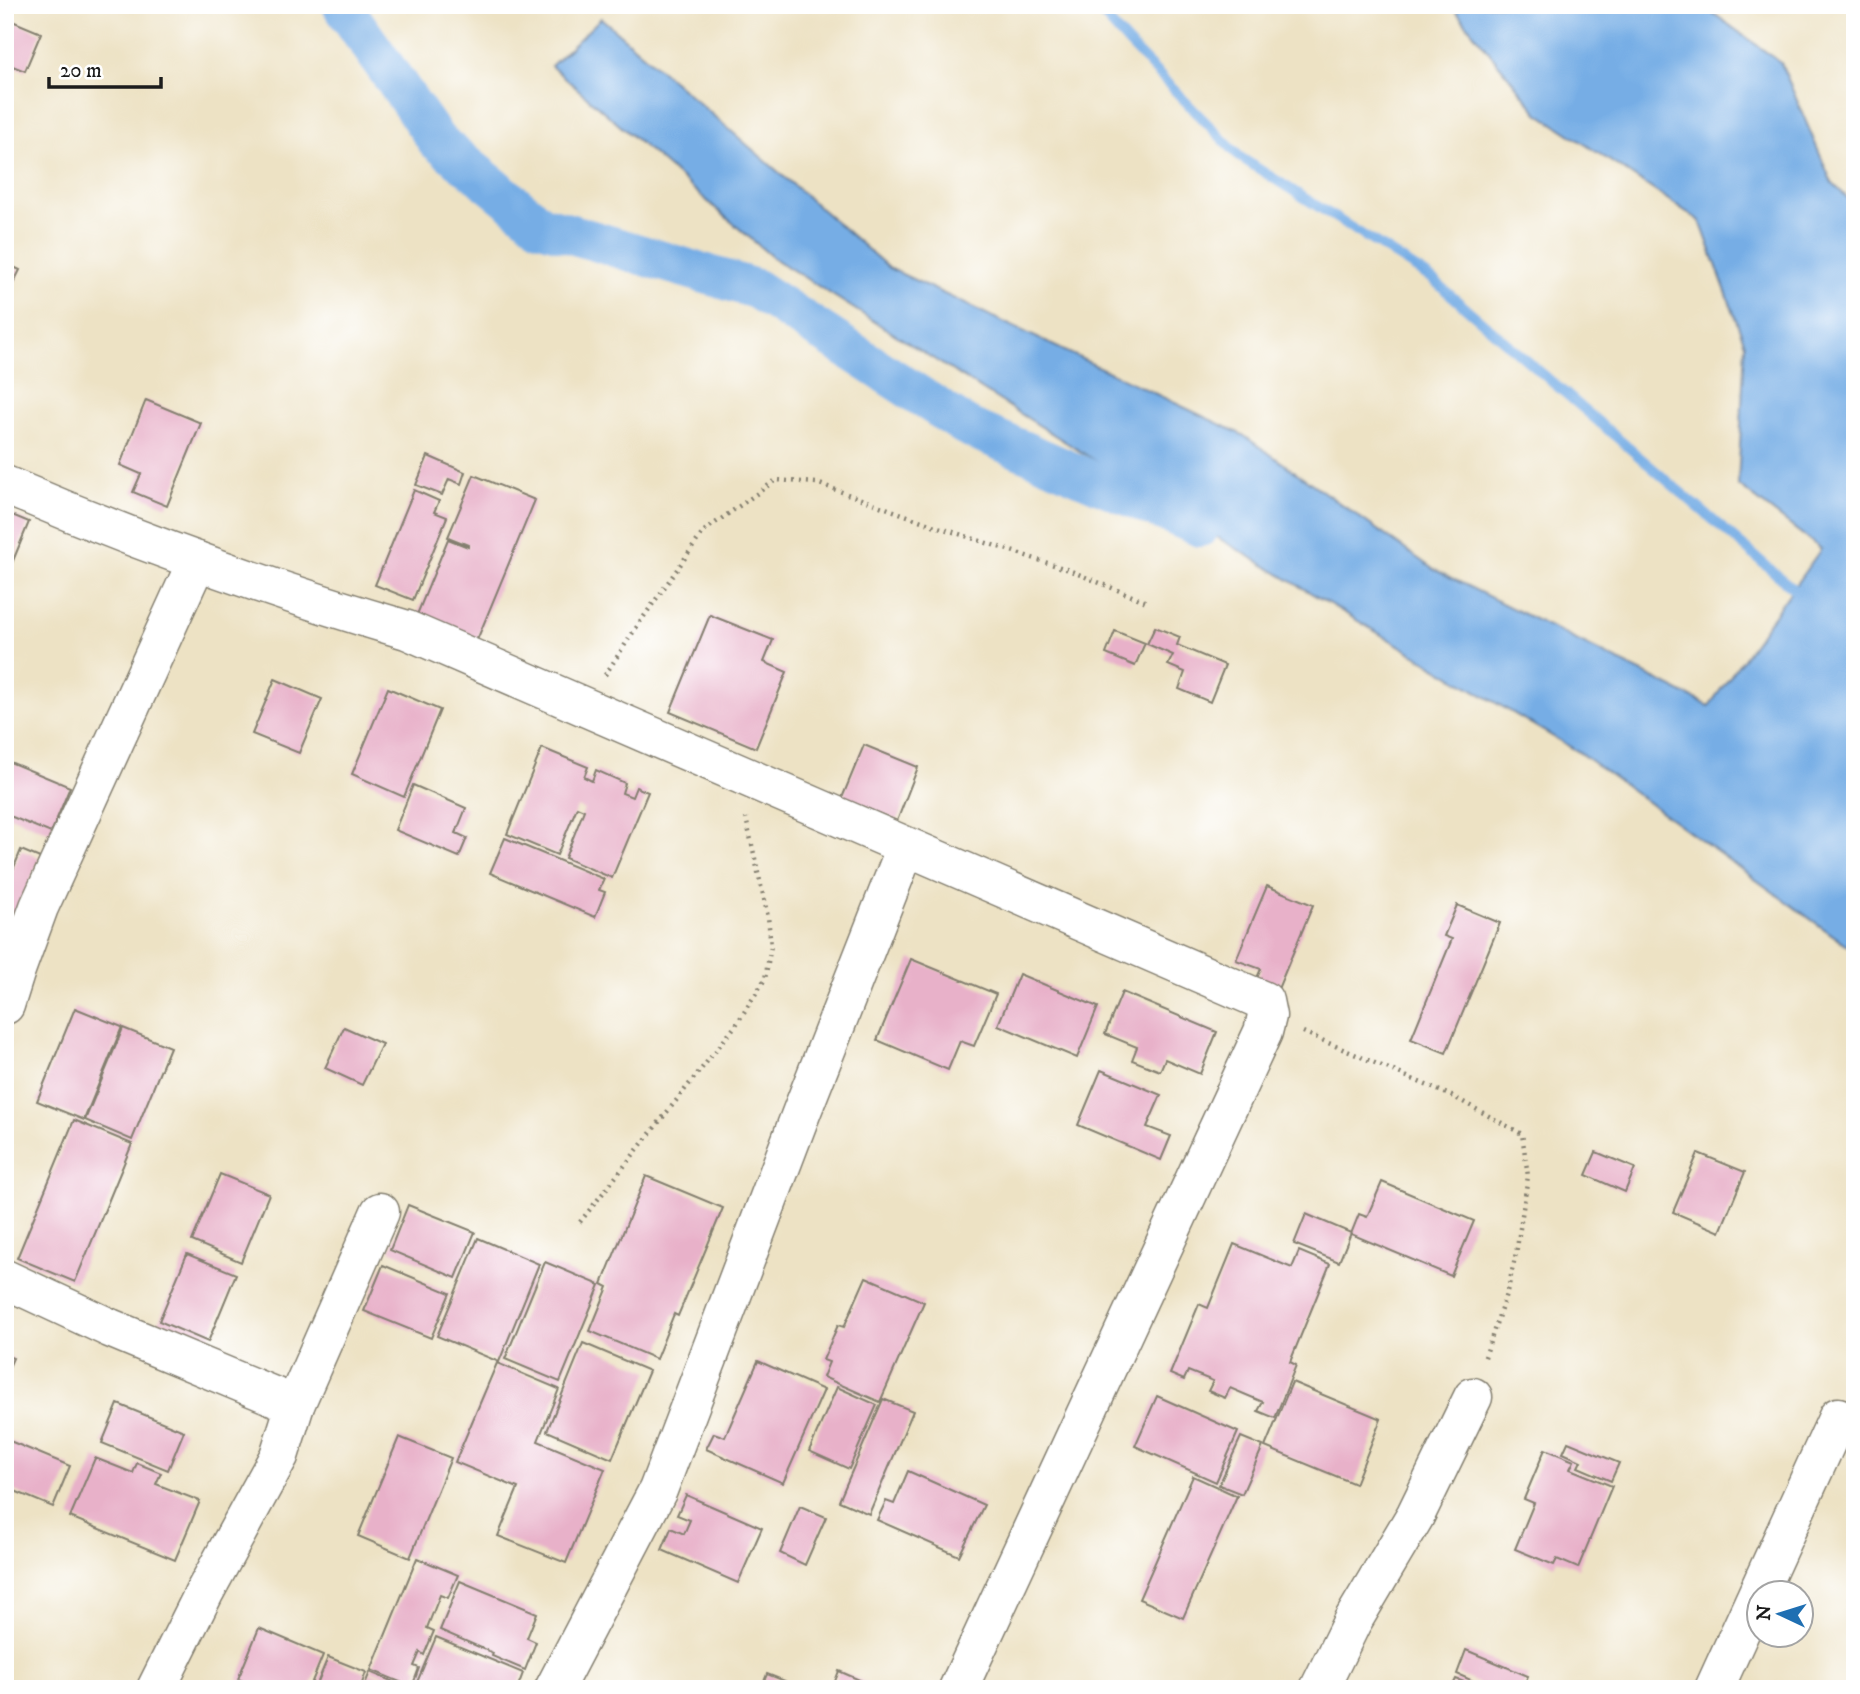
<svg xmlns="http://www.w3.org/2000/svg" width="1860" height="1694" viewBox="0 0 1860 1694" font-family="'IM FELL DW Pica',serif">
<rect width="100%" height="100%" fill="#fff"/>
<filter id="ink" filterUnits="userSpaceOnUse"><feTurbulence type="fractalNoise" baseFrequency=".0143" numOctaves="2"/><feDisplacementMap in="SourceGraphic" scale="14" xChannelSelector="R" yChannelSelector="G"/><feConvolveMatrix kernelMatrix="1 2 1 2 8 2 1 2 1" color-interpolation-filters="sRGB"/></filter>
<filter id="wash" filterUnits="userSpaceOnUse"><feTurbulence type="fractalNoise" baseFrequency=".00686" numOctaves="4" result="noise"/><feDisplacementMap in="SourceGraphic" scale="28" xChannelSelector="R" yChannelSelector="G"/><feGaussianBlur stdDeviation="1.57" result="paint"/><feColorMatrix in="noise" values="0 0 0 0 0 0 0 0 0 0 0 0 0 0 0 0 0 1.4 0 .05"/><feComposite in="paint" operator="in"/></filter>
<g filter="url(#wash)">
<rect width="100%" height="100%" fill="#ede2c4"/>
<path fill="#76ade5" stroke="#496480" stroke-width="2" d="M 1451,5 L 1702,5 L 1781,63 L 1832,183 L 1855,205 L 1855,951 L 1577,751 L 1200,527 L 772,257 L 551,66 L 601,18 L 889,268 L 1243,435 L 1433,569 L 1709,706 L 1821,549 L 1738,485 L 1745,344 L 1700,221 L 1538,113 Z"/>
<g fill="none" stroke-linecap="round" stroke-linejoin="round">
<path stroke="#76ade5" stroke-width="10" d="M 1094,5 L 1128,43 L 1240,157 L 1432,279 L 1804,598"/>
<path stroke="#76ade5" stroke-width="40" d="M 342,5 L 437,141 L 541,225 L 756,289 L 966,426 L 1200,527"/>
</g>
<g id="blocks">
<g fill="#e8b1c9">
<path d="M 5,18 L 41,33 L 25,71 L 5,63 Z"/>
<path d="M 5,263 L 20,270 L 5,300 Z"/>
<path d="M 146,400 L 201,423 L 167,506 L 133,492 L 141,474 L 120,465 Z"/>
<path d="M 428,456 L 465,472 L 461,484 L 449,479 L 442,495 L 416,485 Z"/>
<path d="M 474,475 L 535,500 L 475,645 L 416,617 L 448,539 L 468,547 L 468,545 L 448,537 Z"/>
<path d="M 414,490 L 439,501 L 434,512 L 447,517 L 413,600 L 375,585 Z"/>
<path d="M 5,512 L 29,522 L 5,580 Z"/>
<path d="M 710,615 L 773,640 L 764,662 L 787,672 L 756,748 L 670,712 Z"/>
<path d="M 1155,627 L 1180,637 L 1177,645 L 1225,665 L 1210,702 L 1179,689 L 1185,672 L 1168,665 L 1173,655 L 1147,644 Z"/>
<path d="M 1115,631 L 1145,643 L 1135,666 L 1106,654 Z"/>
<path d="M 275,679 L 322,699 L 299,753 L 252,734 Z"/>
<path d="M 388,688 L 440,710 L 404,797 L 352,774 Z"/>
<path d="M 864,745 L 918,767 L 897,821 L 842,798 Z"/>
<path d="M 542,748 L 588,767 L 584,777 L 592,781 L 596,770 L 625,783 L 622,793 L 632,797 L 636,787 L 648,792 L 612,878 L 565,858 L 584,810 L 577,807 L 557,855 L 507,834 Z"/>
<path d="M 5,760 L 70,787 L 51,833 L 5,814 Z"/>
<path d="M 413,785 L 466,808 L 456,833 L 467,838 L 459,857 L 395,830 Z"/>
<path d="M 505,838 L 604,879 L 599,890 L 605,892 L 595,917 L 490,873 Z"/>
<path d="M 21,850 L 40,858 L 5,941 L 5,889 Z"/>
<path d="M 1267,886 L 1313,905 L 1278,989 L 1256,980 L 1261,969 L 1236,960 Z"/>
<path d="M 1457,905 L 1500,923 L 1446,1053 L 1411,1039 L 1452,939 L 1444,936 Z"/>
<path d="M 911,959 L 996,994 L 974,1046 L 960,1041 L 948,1070 L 877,1040 Z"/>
<path d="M 1019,974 L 1098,1007 L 1077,1058 L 998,1025 Z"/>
<path d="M 1122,992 L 1217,1032 L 1200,1074 L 1165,1059 L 1160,1071 L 1132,1060 L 1137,1047 L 1105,1034 Z"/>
<path d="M 75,1008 L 122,1027 L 84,1120 L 37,1101 Z"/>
<path d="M 344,1027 L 382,1044 L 362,1085 L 325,1068 Z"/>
<path d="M 123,1028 L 170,1047 L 132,1140 L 85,1120 Z"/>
<path d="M 1101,1070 L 1161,1095 L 1147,1127 L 1171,1136 L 1161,1160 L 1078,1125 Z"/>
<path d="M 74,1120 L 132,1144 L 75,1282 L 17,1258 Z"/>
<path d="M 1596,1152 L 1635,1168 L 1625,1192 L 1586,1175 Z"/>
<path d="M 1698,1153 L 1745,1172 L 1720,1232 L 1673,1212 Z"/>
<path d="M 220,1174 L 269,1194 L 241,1262 L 192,1241 Z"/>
<path d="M 646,1176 L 723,1208 L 678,1316 L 674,1314 L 656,1359 L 590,1331 L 608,1287 L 602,1284 Z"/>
<path d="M 1382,1182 L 1474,1221 L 1451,1276 L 1351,1234 L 1359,1214 L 1367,1217 Z"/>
<path d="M 408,1205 L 475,1232 L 456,1278 L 390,1250 Z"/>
<path d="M 1306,1214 L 1351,1233 L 1339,1262 L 1294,1244 Z"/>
<path d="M 478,1238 L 539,1264 L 499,1362 L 437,1336 Z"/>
<path d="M 1234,1244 L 1292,1268 L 1299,1251 L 1330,1264 L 1290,1362 L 1296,1365 L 1275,1418 L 1258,1411 L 1263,1402 L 1230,1388 L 1225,1398 L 1208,1391 L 1213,1381 L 1188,1371 L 1184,1380 L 1170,1374 L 1199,1304 L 1208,1308 Z"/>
<path d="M 187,1254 L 236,1274 L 208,1342 L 159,1321 Z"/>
<path d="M 545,1262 L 600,1285 L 560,1382 L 505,1359 Z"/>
<path d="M 383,1265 L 450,1293 L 431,1338 L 364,1311 Z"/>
<path d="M 866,1277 L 924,1302 L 880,1402 L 823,1377 L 829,1362 L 823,1360 L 838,1325 L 844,1327 Z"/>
<path d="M 583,1343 L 649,1371 L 612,1459 L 547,1431 Z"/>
<path d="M 5,1355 L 13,1358 L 5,1376 Z"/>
<path d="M 758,1361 L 824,1390 L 783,1483 L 706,1449 L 714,1433 L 725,1437 Z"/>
<path d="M 497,1363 L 559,1389 L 538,1441 L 605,1469 L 566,1563 L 498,1536 L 518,1488 L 455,1462 Z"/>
<path d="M 1292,1382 L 1381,1419 L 1355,1484 L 1265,1447 Z"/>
<path d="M 837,1387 L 877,1405 L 849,1469 L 809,1451 Z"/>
<path d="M 1157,1396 L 1238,1432 L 1216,1482 L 1135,1446 Z"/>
<path d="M 883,1399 L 913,1411 L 869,1514 L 839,1501 Z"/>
<path d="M 118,1404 L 184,1431 L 168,1470 L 102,1443 Z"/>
<path d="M 399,1437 L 451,1458 L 410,1558 L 358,1536 Z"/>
<path d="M 1241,1437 L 1263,1446 L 1242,1494 L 1219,1485 Z"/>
<path d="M 5,1439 L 70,1466 L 53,1507 L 5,1487 Z"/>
<path d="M 1568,1442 L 1619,1463 L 1611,1481 L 1578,1467 L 1581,1461 L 1563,1453 Z"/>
<path d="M 1545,1449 L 1574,1461 L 1570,1469 L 1612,1486 L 1578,1568 L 1557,1559 L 1554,1565 L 1515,1549 L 1534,1503 L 1524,1499 Z"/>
<path d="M 95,1458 L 133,1473 L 137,1463 L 161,1473 L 156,1484 L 200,1501 L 175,1560 L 70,1517 Z"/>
<path d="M 908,1471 L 984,1505 L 959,1556 L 877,1520 L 886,1501 L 894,1504 Z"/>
<path d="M 1193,1476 L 1237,1496 L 1183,1618 L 1139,1599 Z"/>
<path d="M 686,1495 L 762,1528 L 738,1583 L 662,1550 L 671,1528 L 684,1534 L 690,1520 L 677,1515 Z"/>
<path d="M 800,1506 L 826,1517 L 805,1565 L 780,1553 Z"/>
<path d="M 417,1558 L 458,1575 L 448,1598 L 440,1595 L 427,1628 L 434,1631 L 424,1655 L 420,1652 L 414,1666 L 419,1668 L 412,1687 L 371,1670 Z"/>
<path d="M 460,1581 L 537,1613 L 527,1638 L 536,1642 L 525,1670 L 492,1656 L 493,1653 L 440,1630 Z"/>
<path d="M 259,1628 L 323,1655 L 309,1689 L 262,1689 L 238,1679 Z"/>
<path d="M 436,1637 L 523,1673 L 517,1689 L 420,1689 L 415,1687 Z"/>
<path d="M 1466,1650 L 1528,1676 L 1522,1689 L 1491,1689 L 1457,1674 Z"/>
<path d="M 328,1657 L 366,1672 L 360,1689 L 315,1689 Z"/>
<path d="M 839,1671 L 880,1689 L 832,1689 Z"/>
<path d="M 370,1672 L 410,1689 L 363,1689 Z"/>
<path d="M 767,1674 L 785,1681 L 782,1689 L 761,1689 Z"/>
<path d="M 1456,1679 L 1467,1683 L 1464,1689 L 1451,1689 Z"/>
</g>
</g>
</g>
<g filter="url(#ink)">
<use href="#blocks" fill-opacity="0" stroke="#847f70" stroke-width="2"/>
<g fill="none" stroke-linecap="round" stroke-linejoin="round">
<defs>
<g id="minor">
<path d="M 5,485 C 136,541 271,590 407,630 L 1264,1001 L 1267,1016 L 1263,1032 L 958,1689"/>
<path d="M 5,1005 L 16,970 L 39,907 L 197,561"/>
<path d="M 5,1279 L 110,1328 L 295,1405"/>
<path d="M 156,1689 L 204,1593 L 279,1456 L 295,1405 L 380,1212"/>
<path d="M 554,1689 L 658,1490 L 802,1111 L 906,847"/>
<path d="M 1319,1689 L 1352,1622 L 1415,1516 L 1473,1397"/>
<path d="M 1714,1689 L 1838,1417"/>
</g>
</defs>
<use href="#minor" stroke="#847f70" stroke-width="41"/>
<g stroke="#847f70" stroke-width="4.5" stroke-dasharray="2 5" stroke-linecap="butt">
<path d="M 605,675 L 638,625 L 704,531 L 776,480 L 817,483 L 938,527 L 1066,569 L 1149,603"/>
<path d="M 1303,1032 L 1454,1097 L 1522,1134 L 1528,1176 L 1517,1248 L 1509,1285 L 1484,1360"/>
<path d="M 580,1222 L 736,1025 L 765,979 L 771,946 L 768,917 L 746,818"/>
</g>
<use href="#minor" stroke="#fff" stroke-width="38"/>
</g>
</g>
<rect width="1860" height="1694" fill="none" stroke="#fff" stroke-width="28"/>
<g transform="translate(1780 1614) rotate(274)"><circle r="33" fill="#ffffff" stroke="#a4a4a4" stroke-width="2"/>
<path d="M0-5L12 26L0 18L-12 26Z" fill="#1f6fb2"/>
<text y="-10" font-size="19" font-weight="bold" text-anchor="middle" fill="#1c1c1c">N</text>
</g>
<path d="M49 77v10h112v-10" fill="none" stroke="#1c1c1c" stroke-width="3.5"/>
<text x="60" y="77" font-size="21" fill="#1c1c1c" stroke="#ffffff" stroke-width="5" paint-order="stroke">20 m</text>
</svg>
